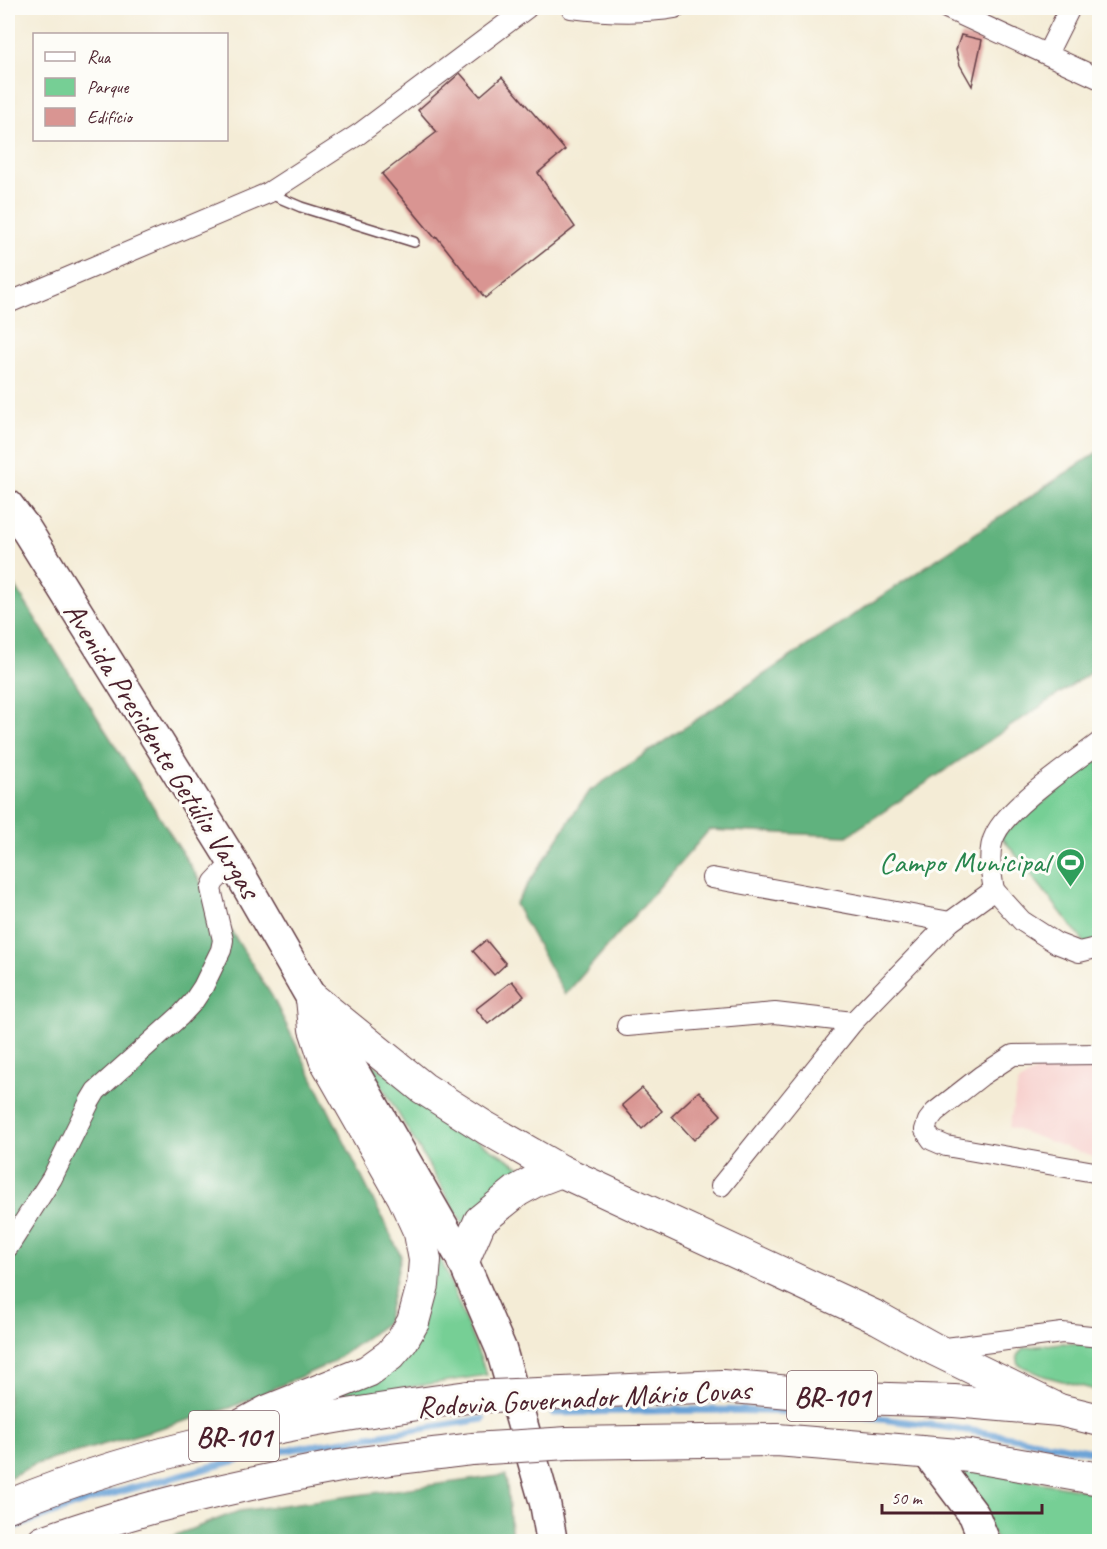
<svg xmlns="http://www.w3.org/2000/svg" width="1107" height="1549" viewBox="0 0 1107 1549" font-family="Caveat,sans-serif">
<rect width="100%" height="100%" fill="#fdfcf7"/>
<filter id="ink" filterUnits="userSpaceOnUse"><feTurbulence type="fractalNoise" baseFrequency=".0167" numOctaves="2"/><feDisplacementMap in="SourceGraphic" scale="12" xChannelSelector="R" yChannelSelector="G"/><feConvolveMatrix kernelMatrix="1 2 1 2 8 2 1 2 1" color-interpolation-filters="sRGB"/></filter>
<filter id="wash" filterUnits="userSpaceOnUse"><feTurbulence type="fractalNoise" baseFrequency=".008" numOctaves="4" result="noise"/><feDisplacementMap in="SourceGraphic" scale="24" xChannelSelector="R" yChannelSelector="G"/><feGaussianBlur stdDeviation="1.35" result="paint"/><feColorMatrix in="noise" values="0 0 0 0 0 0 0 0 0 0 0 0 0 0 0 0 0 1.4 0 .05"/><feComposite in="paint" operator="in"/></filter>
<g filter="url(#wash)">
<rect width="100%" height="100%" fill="#f4ecd6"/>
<path fill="#f7d0cd" d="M 1049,1062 L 1099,1066 L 1099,1159 L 1009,1127 L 1018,1083 Z"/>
<g fill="#76cf95" stroke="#607760" stroke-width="1.5">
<path d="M 1099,758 L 1099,938 L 1088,947 L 1001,836 Z"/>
<path d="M 365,1057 L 444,1120 L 527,1171 L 465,1227 Z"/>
<path d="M 429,1229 L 487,1375 L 315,1402 L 405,1353 Z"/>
<path d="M 1061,1343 L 1099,1345 L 1099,1391 L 1044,1376 L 1019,1365 L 1017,1356 L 1023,1348 Z"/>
<path d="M 948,1466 L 1099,1493 L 1099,1541 L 998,1541 Z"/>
</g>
<g fill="#60b27e" stroke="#556854" stroke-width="1.5">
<path d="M 1099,451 L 1099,667 L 847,836 L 709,830 L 565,995 L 515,904 L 588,792 Z"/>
<path d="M 8,575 L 272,996 L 401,1256 L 386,1323 L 331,1363 L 230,1408 L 36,1464 L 8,1478 Z"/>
<path d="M 506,1475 L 512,1541 L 160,1541 L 239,1511 Z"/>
</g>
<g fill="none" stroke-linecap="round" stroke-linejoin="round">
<g stroke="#67a1d6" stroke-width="7">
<path d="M 554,1413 C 639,1410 725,1408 810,1413 C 907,1419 1004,1435 1100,1453"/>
<path d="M 8,1529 L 89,1500 L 255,1455 L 483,1419"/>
</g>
</g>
<g id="blocks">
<g fill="#d99592">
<path d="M 961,35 L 982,40 L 972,86 L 960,65 L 956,50 Z"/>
<path d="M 460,73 L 480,96 L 502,77 L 565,150 L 538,173 L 575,227 L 485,298 L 437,237 L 435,238 L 382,174 L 437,132 L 418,110 Z"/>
<path d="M 486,940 L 506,964 L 494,975 L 473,951 Z"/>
<path d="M 512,981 L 524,996 L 488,1024 L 476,1009 Z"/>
<path d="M 642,1088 L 662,1111 L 642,1129 L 622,1105 Z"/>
<path d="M 699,1091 L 721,1115 L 694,1140 L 672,1116 Z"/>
</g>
</g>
</g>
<g filter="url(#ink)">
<use href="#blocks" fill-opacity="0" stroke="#643e45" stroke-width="1.5"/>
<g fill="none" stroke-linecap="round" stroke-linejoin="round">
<defs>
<path id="service" d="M 268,193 L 301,207 L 414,242"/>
<g id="minor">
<path d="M 571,8 C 605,12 641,14 675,8"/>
<path d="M 946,8 L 1100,79"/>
<path d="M 1047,54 L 1070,8"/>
<path d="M 8,303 L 268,193 L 359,134 L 527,8"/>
<path d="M 712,878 L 950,922"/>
<path d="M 994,890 L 1022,921 L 1056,943 L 1079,952 L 1100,947"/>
<path d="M 627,1026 L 775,1013 L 853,1022"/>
<path d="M 1100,1054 L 1013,1055 L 981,1076 L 935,1112 L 928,1121 L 925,1130 L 932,1140 L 946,1146 L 1100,1173"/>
<path d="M 721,1186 L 853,1022 L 950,922 L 994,890 C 991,874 987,850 995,835 C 1008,806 1073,763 1100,742"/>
<path d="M 8,1247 L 52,1178 L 90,1101 L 96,1091 L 180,1016 L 193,1002 L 203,987 L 221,950 L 223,940 L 211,889 L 214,882 L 233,862"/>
<path d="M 938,1349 L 1062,1333 L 1100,1337"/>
</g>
<g id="primary">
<path d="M 8,505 L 24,526 L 233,862 L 463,1261 L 501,1349 L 545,1503 L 552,1542"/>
<path d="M 928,1454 L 974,1515 L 985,1542"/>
</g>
<g id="trunk">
<path d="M 312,998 L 423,1088 L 486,1128 L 561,1171 L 878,1318 L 934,1349 L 1059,1410"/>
<path d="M 463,1261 L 480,1221 L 517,1191 L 535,1181 L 561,1171"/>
<path d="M 563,1393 L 722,1386 L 857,1398 L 954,1401 L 1059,1410 L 1100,1420"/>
<path d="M 214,1440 L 268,1411 L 368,1371 L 390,1355 L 402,1341 L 413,1322 L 423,1285 L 425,1260 L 420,1233 L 403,1196 L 325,1059 L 315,1029 L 312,998"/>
<path d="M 568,1443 L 777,1440 L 970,1456 L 1100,1479"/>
<path d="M 8,1506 C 154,1445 312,1418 468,1397"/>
<path d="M 43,1542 C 139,1507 239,1485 340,1466 C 384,1459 428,1455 472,1449"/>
</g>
</defs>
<use href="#service" stroke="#643e45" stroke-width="12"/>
<use href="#minor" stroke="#643e45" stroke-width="22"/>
<use href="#primary" stroke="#643e45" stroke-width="33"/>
<use href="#trunk" stroke="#643e45" stroke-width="34"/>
<use href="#service" stroke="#fff" stroke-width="9"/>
<use href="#minor" stroke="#fff" stroke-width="20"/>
<use href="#primary" stroke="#fff" stroke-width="30"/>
<use href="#trunk" stroke="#fff" stroke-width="32"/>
<defs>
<g id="trunk-bridge">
<path d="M 468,1397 L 563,1393"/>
<path d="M 472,1449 L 568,1443"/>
</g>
</defs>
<use href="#trunk-bridge" stroke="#643e45" stroke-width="34" stroke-linecap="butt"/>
<use href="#trunk-bridge" stroke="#fff" stroke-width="32"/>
</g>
</g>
<defs>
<symbol id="stadium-pin" viewBox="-11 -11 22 30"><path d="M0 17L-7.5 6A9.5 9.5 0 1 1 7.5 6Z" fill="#2e9e5b" stroke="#fdfcf7"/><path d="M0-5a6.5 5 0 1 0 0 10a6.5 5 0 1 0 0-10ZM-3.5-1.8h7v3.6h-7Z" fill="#fff"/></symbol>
</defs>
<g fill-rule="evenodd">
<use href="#stadium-pin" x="1054" y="846" width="33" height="45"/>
</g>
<g text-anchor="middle" stroke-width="6" stroke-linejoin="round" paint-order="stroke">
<g fill="#fdfcf7" stroke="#806168" stroke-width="1.5">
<rect x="787" y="1371" width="90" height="50" rx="4.5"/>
<rect x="189" y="1411" width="90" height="50" rx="4.5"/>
</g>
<g font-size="28" font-weight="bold" fill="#4a1f2b">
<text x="832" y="1406">BR-101</text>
<text x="234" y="1446">BR-101</text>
</g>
<g font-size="30" fill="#4a1f2b" stroke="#fdfcf7">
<text transform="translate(162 750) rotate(58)" y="10">Avenida Presidente Getúlio Vargas</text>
<text transform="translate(584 1398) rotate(-3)" y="10">Rodovia Governador Mário Covas</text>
</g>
<g font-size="30" fill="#27864d" stroke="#fdfcf7" text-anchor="end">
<text x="1049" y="872">Campo Municipal</text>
</g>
</g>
<rect width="1107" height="1549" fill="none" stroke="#fdfcf7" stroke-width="30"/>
<rect x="33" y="33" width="195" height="108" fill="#fdfcf7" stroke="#b5a4a5" stroke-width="1.5"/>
<rect x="45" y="52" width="30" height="9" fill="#ffffff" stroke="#b5a4a5" stroke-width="1.5"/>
<text x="87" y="63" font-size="18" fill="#4a1f2b">Rua</text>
<rect x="45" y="78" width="30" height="18" fill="#76cf95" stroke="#b5a4a5" stroke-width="1.5"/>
<text x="87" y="93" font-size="18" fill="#4a1f2b">Parque</text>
<rect x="45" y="108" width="30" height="18" fill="#d99592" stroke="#b5a4a5" stroke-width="1.5"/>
<text x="87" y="123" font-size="18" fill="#4a1f2b">Edifício</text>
<path d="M882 1504v9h160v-9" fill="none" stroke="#4a1f2b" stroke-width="3"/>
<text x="891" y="1504" font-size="18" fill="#4a1f2b" stroke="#fdfcf7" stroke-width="4.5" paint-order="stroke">50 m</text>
</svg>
